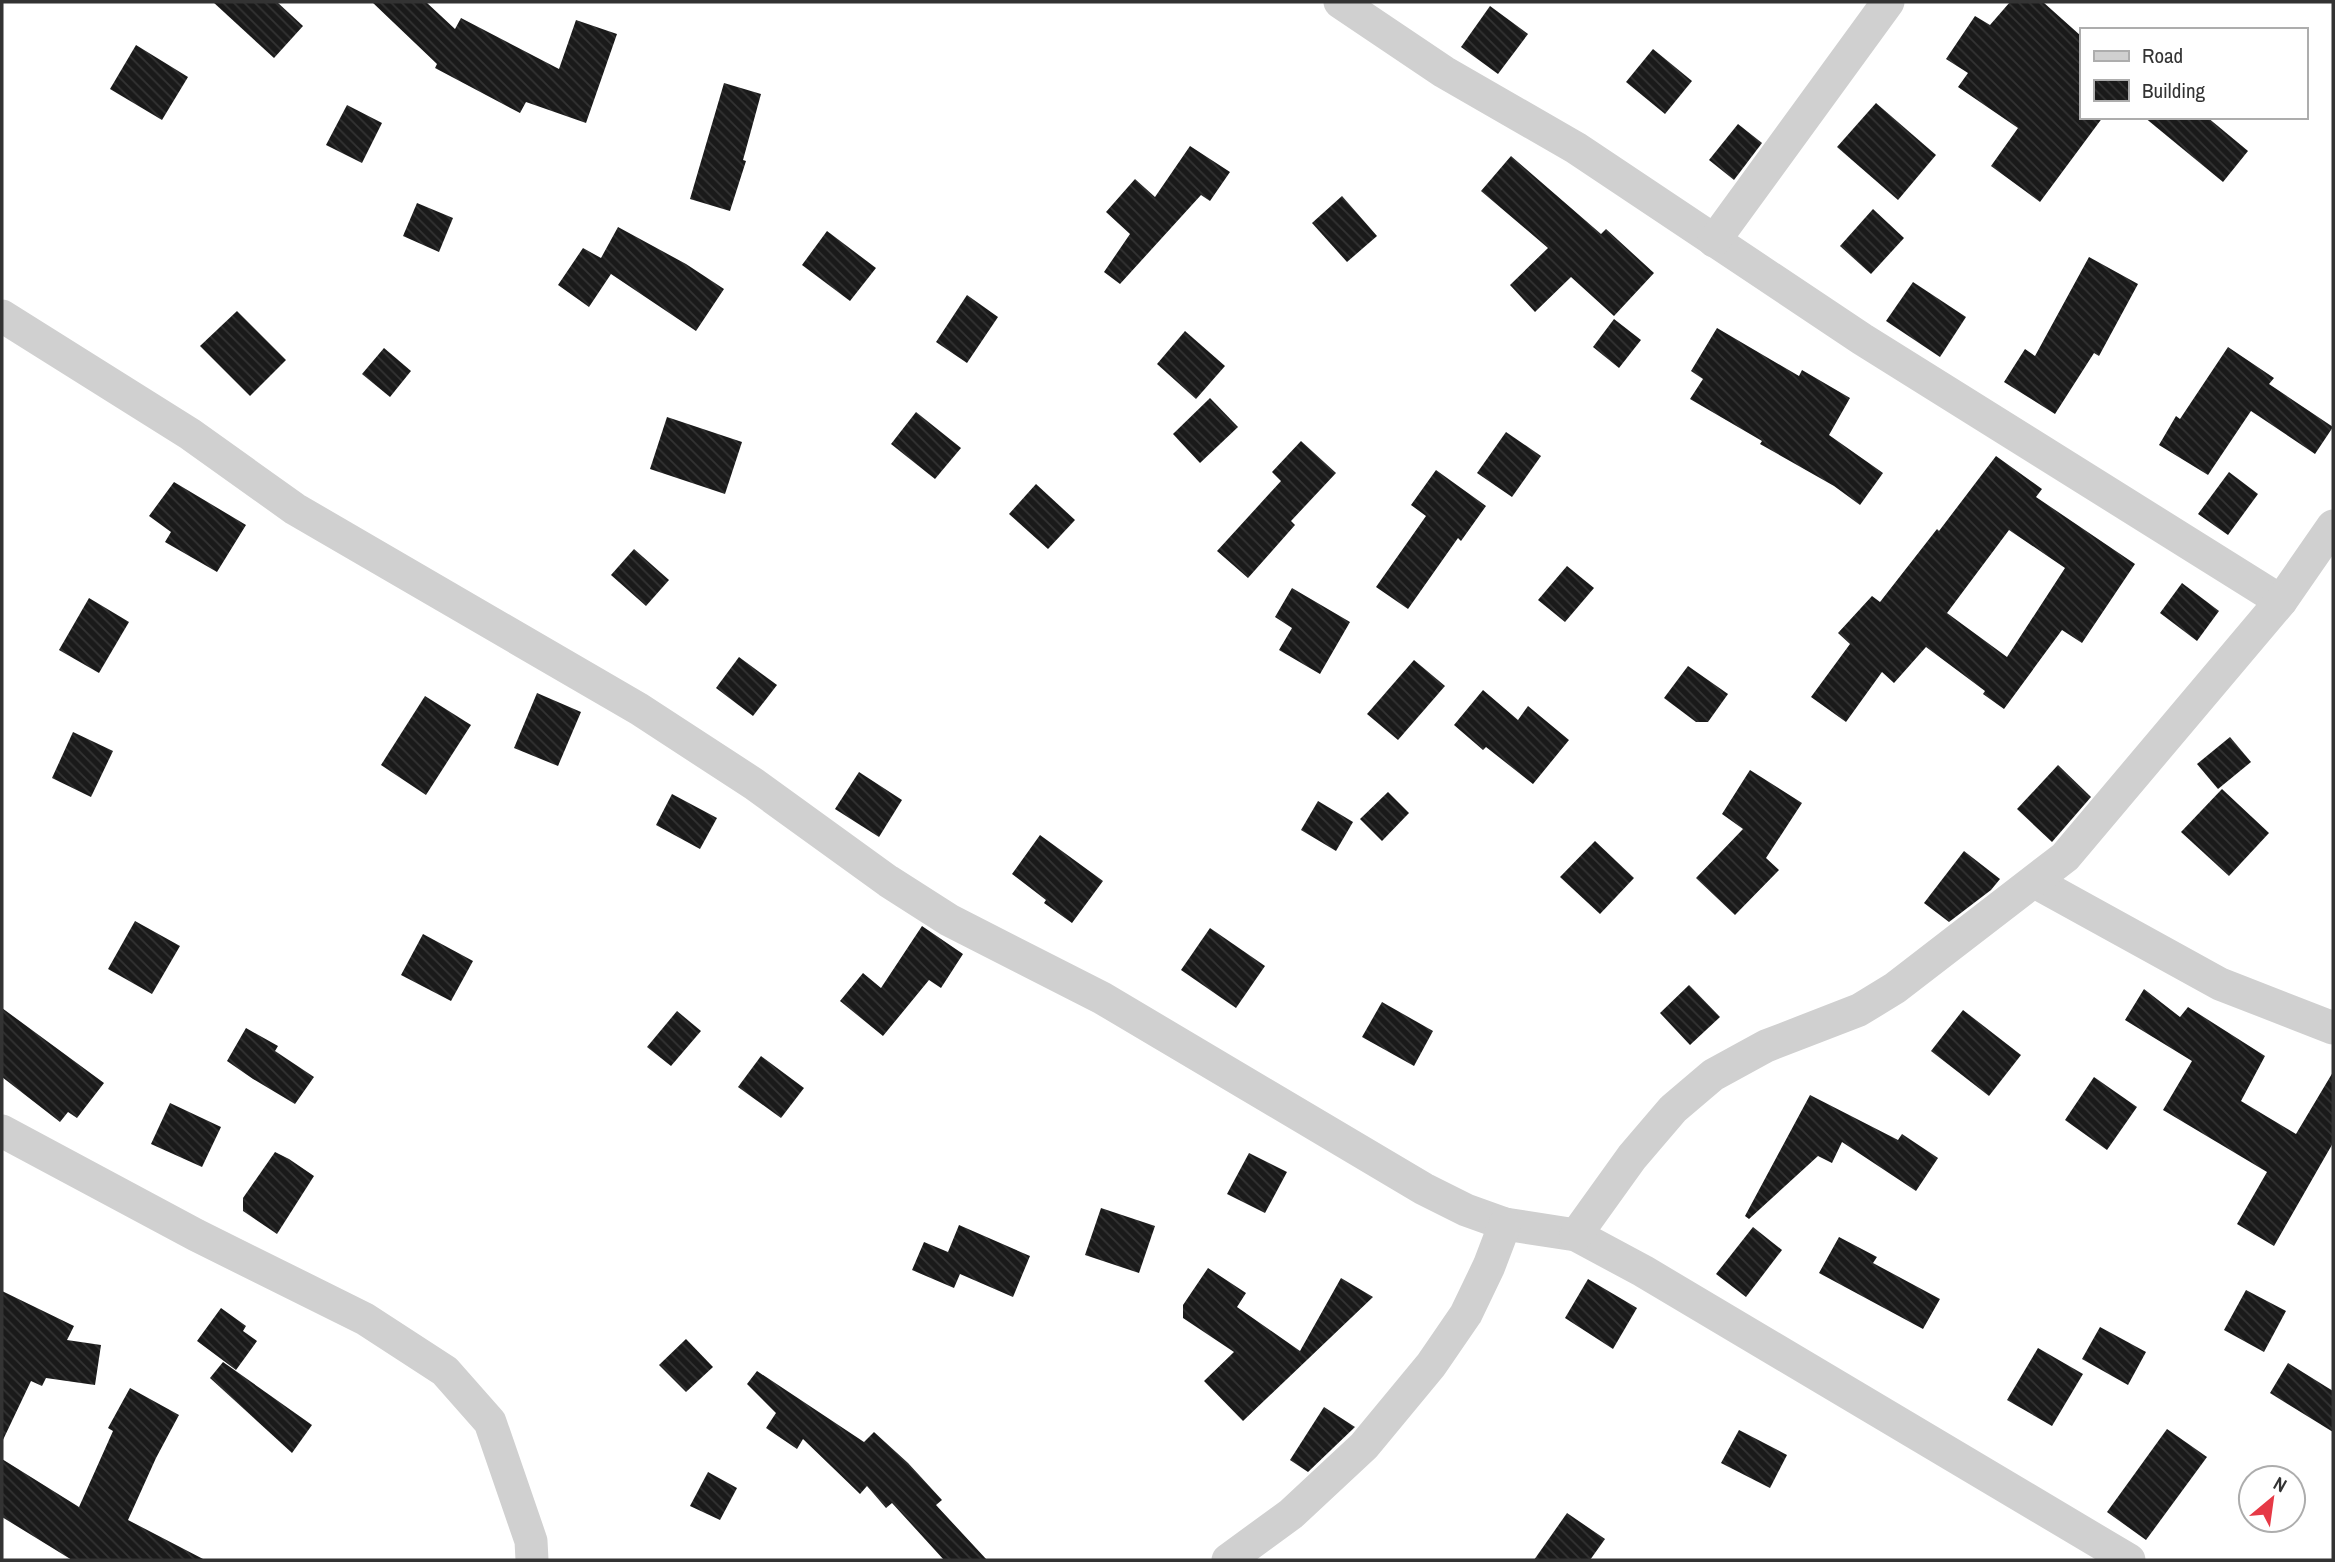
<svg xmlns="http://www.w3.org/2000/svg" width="2335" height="1562" viewBox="0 0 2335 1562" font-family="'Archivo Narrow',sans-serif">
<defs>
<pattern id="building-back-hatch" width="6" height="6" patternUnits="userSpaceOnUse" patternTransform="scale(1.75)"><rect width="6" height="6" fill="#1a1a1a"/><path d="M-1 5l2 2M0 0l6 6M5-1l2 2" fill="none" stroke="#333"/></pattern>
</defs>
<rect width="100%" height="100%" fill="#fff"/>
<g fill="url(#building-back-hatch)" fill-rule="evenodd">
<path d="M 213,2 L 277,2 L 303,26 L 274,58 Z"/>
<path d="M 372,2 L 426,2 L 455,29 L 461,18 L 559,69 L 576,20 L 617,34 L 586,123 L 526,102 L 520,113 L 435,68 L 437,64 Z"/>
<path d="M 2010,2 L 2043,2 L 2081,36 L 2081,117 L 2103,117 L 2040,202 L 1991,166 L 2018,128 L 1958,87 L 1968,73 L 1946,59 L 1975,16 L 1990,25 Z"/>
<path d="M 1490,6 L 1528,34 L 1498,74 L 1461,47 Z"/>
<path d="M 136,45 L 188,77 L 162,120 L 110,89 Z"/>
<path d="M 1653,49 L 1692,81 L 1665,114 L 1626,82 Z"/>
<path d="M 724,83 L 761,94 L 743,160 L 746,161 L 730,211 L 690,199 Z"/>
<path d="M 1876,103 L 1936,155 L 1898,200 L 1837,147 Z"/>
<path d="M 347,105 L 382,123 L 362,163 L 326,145 Z"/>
<path d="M 2144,117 L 2207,117 L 2248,151 L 2223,182 Z"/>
<path d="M 1738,124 L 1762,143 L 1734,180 L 1709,160 Z"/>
<path d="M 1190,146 L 1230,172 L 1210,201 L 1201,195 L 1120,284 L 1104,272 L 1130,234 L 1106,212 L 1135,179 L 1155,197 Z"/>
<path d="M 1511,156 L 1601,234 L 1606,229 L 1654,273 L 1614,316 L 1571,277 L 1535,312 L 1510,285 L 1548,248 L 1481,191 Z"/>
<path d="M 1342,196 L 1377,236 L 1347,262 L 1312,223 Z"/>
<path d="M 417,203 L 453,218 L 439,252 L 403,236 Z"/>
<path d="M 1873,209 L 1904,238 L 1871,274 L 1840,246 Z"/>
<path d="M 618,227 L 686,264 L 724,289 L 696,331 L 611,274 L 589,307 L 558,285 L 583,248 L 601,258 Z"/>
<path d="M 827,231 L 876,268 L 850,301 L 802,265 Z"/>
<path d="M 2089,257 L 2138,284 L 2099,356 L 2094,353 L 2055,414 L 2004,382 L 2025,349 L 2035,356 Z"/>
<path d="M 1913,282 L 1966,317 L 1940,357 L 1886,321 Z"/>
<path d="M 967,295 L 998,317 L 967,363 L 936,342 Z"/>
<path d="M 237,311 L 286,360 L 250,396 L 200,346 Z"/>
<path d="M 1614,319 L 1641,340 L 1619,368 L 1593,347 Z"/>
<path d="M 1717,328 L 1799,376 L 1802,370 L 1850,398 L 1829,435 L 1883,473 L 1860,505 L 1834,486 L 1760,444 L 1762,441 L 1690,399 L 1703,379 L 1691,371 Z"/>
<path d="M 1185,331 L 1225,366 L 1196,399 L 1157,364 Z"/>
<path d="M 2228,347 L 2274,378 L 2269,384 L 2333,427 L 2315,454 L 2251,411 L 2208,475 L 2159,445 L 2176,416 L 2180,419 Z"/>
<path d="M 384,348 L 411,371 L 390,397 L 362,374 Z"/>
<path d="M 1210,398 L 1238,427 L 1200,463 L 1173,434 Z"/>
<path d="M 916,412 L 961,448 L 935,479 L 891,444 Z"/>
<path d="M 667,417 L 742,442 L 725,494 L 650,469 Z"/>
<path d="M 1506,432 L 1541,456 L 1512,497 L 1477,473 Z"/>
<path d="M 1301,441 L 1336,473 L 1291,521 L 1295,525 L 1248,578 L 1217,551 L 1281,481 L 1272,472 Z"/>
<path d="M 1996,456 L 2042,489 L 2036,497 L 2135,564 L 2082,643 L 2062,630 L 2004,709 L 1983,694 L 1985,691 L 1926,647 L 1894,683 L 1882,672 L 1846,722 L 1811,697 L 1850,644 L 1838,633 L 1872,596 L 1880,602 L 1937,529 L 1939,531 ZM 2009,530 L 2065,568 L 2007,657 L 1947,613 Z"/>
<path d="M 1436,470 L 1486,506 L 1461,541 L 1458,538 L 1408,609 L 1376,587 L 1426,516 L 1411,505 Z"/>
<path d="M 2229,472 L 2258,494 L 2228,535 L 2198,514 Z"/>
<path d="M 174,482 L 246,525 L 217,572 L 165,542 L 171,532 L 149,516 Z"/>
<path d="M 1036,484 L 1075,520 L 1048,549 L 1009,514 Z"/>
<path d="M 634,549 L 669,580 L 646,606 L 611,575 Z"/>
<path d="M 1567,566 L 1594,588 L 1565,622 L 1538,600 Z"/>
<path d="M 2182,583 L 2219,611 L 2197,641 L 2160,613 Z"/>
<path d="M 1292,588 L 1350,622 L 1320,674 L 1279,650 L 1292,628 L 1275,617 Z"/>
<path d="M 89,598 L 129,622 L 99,673 L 59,650 Z"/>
<path d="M 739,657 L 777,685 L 753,716 L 716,688 Z"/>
<path d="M 1414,660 L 1445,686 L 1398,740 L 1367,714 Z"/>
<path d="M 1688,666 L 1728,694 L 1708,722 L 1696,722 L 1664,698 Z"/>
<path d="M 1483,690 L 1518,720 L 1528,706 L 1569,740 L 1533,784 L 1486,747 L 1483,750 L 1454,725 Z"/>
<path d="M 537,693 L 581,712 L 558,766 L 514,748 Z"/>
<path d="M 425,696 L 471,725 L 426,795 L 381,765 Z"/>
<path d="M 73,732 L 113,751 L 91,797 L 52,778 Z"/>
<path d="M 2230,737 L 2251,762 L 2218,789 L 2197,764 Z"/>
<path d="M 2058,765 L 2091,797 L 2052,842 L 2017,809 Z"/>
<path d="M 1750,770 L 1802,803 L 1766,858 L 1779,870 L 1735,915 L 1696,878 L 1743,829 L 1722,814 Z"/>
<path d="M 859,772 L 902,800 L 879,837 L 835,809 Z"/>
<path d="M 2222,789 L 2269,833 L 2229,876 L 2181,832 Z"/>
<path d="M 1388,792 L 1409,813 L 1382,841 L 1360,819 Z"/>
<path d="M 672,794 L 717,818 L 700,849 L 656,825 Z"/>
<path d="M 1318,801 L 1353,822 L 1336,851 L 1301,830 Z"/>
<path d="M 1040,835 L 1103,881 L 1072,923 L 1044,903 L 1046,900 L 1012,874 Z"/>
<path d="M 1595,841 L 1634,878 L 1600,914 L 1560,877 Z"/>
<path d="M 1964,851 L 2000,879 L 1991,890 L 1949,922 L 1924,903 Z"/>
<path d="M 135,921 L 180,946 L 152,994 L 108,969 Z"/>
<path d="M 922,926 L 963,954 L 941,988 L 929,980 L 883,1036 L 840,1001 L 863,973 L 881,988 Z"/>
<path d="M 1210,928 L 1265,966 L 1236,1008 L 1181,970 Z"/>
<path d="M 423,934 L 473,961 L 451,1001 L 401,975 Z"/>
<path d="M 1689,985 L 1720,1017 L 1690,1045 L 1660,1013 Z"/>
<path d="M 2144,989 L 2180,1017 L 2188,1007 L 2265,1056 L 2241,1101 L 2296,1134 L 2333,1072 L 2333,1143 L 2274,1246 L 2237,1224 L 2267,1172 L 2163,1110 L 2192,1061 L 2125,1020 Z"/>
<path d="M 1382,1002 L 1433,1031 L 1414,1066 L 1362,1037 Z"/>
<path d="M 2,1008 L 104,1083 L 77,1118 L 68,1112 L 60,1122 L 2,1077 Z"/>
<path d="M 1963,1010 L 2021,1055 L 1989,1096 L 1931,1051 Z"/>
<path d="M 677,1011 L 701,1031 L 671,1066 L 647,1047 Z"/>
<path d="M 246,1028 L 278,1046 L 275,1051 L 314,1077 L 295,1104 L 253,1079 L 227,1061 Z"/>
<path d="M 761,1056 L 804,1088 L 781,1118 L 738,1087 Z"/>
<path d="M 2094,1077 L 2137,1107 L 2107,1150 L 2065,1120 Z"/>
<path d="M 1810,1095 L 1898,1140 L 1902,1134 L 1938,1158 L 1916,1191 L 1842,1142 L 1832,1163 L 1818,1156 L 1749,1219 L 1745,1216 Z"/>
<path d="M 170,1103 L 221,1127 L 202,1167 L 151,1144 Z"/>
<path d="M 275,1152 L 289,1159 L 314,1176 L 277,1234 L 243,1211 L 243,1198 Z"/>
<path d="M 1249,1153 L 1287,1172 L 1265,1213 L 1227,1194 Z"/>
<path d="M 1101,1208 L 1155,1226 L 1139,1273 L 1085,1255 Z"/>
<path d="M 959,1225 L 1030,1256 L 1013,1297 L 960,1274 L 954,1288 L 912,1270 L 924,1242 L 948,1252 Z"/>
<path d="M 1753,1227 L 1782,1250 L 1746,1297 L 1716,1274 Z"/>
<path d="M 1839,1237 L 1877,1257 L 1873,1263 L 1940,1299 L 1923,1329 L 1819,1273 Z"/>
<path d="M 1208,1268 L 1246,1293 L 1237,1307 L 1300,1351 L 1341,1278 L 1373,1297 L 1243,1421 L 1204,1381 L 1234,1352 L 1183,1318 L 1183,1305 Z"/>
<path d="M 1588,1279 L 1637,1308 L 1613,1349 L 1565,1318 Z"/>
<path d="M 2246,1290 L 2286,1311 L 2264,1352 L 2224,1330 Z"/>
<path d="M 2,1291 L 74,1326 L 67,1340 L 101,1345 L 95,1385 L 46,1378 L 42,1386 L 31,1381 L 2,1442 Z"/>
<path d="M 221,1308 L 246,1326 L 243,1331 L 257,1341 L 236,1370 L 197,1341 Z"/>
<path d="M 2100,1327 L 2146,1352 L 2128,1385 L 2082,1359 Z"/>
<path d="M 686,1339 L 713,1367 L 686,1392 L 659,1365 Z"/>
<path d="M 2038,1348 L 2083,1374 L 2052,1426 L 2007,1400 Z"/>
<path d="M 223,1362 L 312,1425 L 292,1453 L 210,1378 Z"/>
<path d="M 2288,1363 L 2333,1391 L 2333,1432 L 2270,1393 Z"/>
<path d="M 757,1371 L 864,1442 L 874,1432 L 908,1463 L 942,1500 L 936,1505 L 987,1560 L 944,1560 L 892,1503 L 886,1508 L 867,1486 L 860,1494 L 803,1439 L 797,1449 L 766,1428 L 776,1413 L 747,1384 Z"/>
<path d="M 130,1388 L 179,1415 L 156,1458 L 128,1520 L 205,1560 L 72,1560 L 2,1517 L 2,1459 L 79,1507 L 113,1431 L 108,1428 Z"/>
<path d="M 1324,1407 L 1355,1427 L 1308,1472 L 1290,1460 Z"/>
<path d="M 2167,1429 L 2207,1457 L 2146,1540 L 2107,1512 Z"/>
<path d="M 1739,1430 L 1787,1455 L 1770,1488 L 1721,1463 Z"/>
<path d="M 708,1472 L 737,1488 L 720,1520 L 690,1506 Z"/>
<path d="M 1567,1513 L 1605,1539 L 1590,1560 L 1534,1560 Z"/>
</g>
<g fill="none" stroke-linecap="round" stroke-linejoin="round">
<g stroke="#d0d0d0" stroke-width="33">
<path d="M 1340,2 L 1444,72 L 1576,148 L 1862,339 L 2281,601"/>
<path d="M 1714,241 L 1888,2"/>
<path d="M 2,316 L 190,434 L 295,509 L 639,709 L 754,784 L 888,881 L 949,920 L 1102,998 L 1424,1189 L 1466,1210 L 1505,1224 L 1576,1235 L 1643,1271 L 2129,1560"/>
<path d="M 2035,882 L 2220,984 L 2333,1028"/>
<path d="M 2,1131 L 196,1235 L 365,1319 L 445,1371 L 490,1422 L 531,1541 L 532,1560"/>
<path d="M 1576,1235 L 1632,1157 L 1673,1109 L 1713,1075 L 1766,1046 L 1859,1010 L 1895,988 L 2065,857 L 2281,601 L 2333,526"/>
<path d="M 1228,1560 L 1291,1514 L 1364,1446 L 1431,1365 L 1466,1314 L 1489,1266 L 1505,1224"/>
</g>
</g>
<rect width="2335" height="1562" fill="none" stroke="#333333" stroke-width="7"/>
<rect x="2080" y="28" width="228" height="91" fill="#ffffff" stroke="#adadad" stroke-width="2"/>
<rect x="2094" y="51" width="35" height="10" fill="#d0d0d0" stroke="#adadad" stroke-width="2"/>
<text x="2142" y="63" font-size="21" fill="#333333">Road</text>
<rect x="2094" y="80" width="35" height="21" fill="url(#building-back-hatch)" stroke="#adadad" stroke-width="2"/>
<text x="2142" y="98" font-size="21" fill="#333333">Building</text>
<g transform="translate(2272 1499) rotate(29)"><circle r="33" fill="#ffffff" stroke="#adadad" stroke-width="2"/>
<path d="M0-5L12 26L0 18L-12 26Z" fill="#e63946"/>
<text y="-10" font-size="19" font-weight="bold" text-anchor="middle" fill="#333333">N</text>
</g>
</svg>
